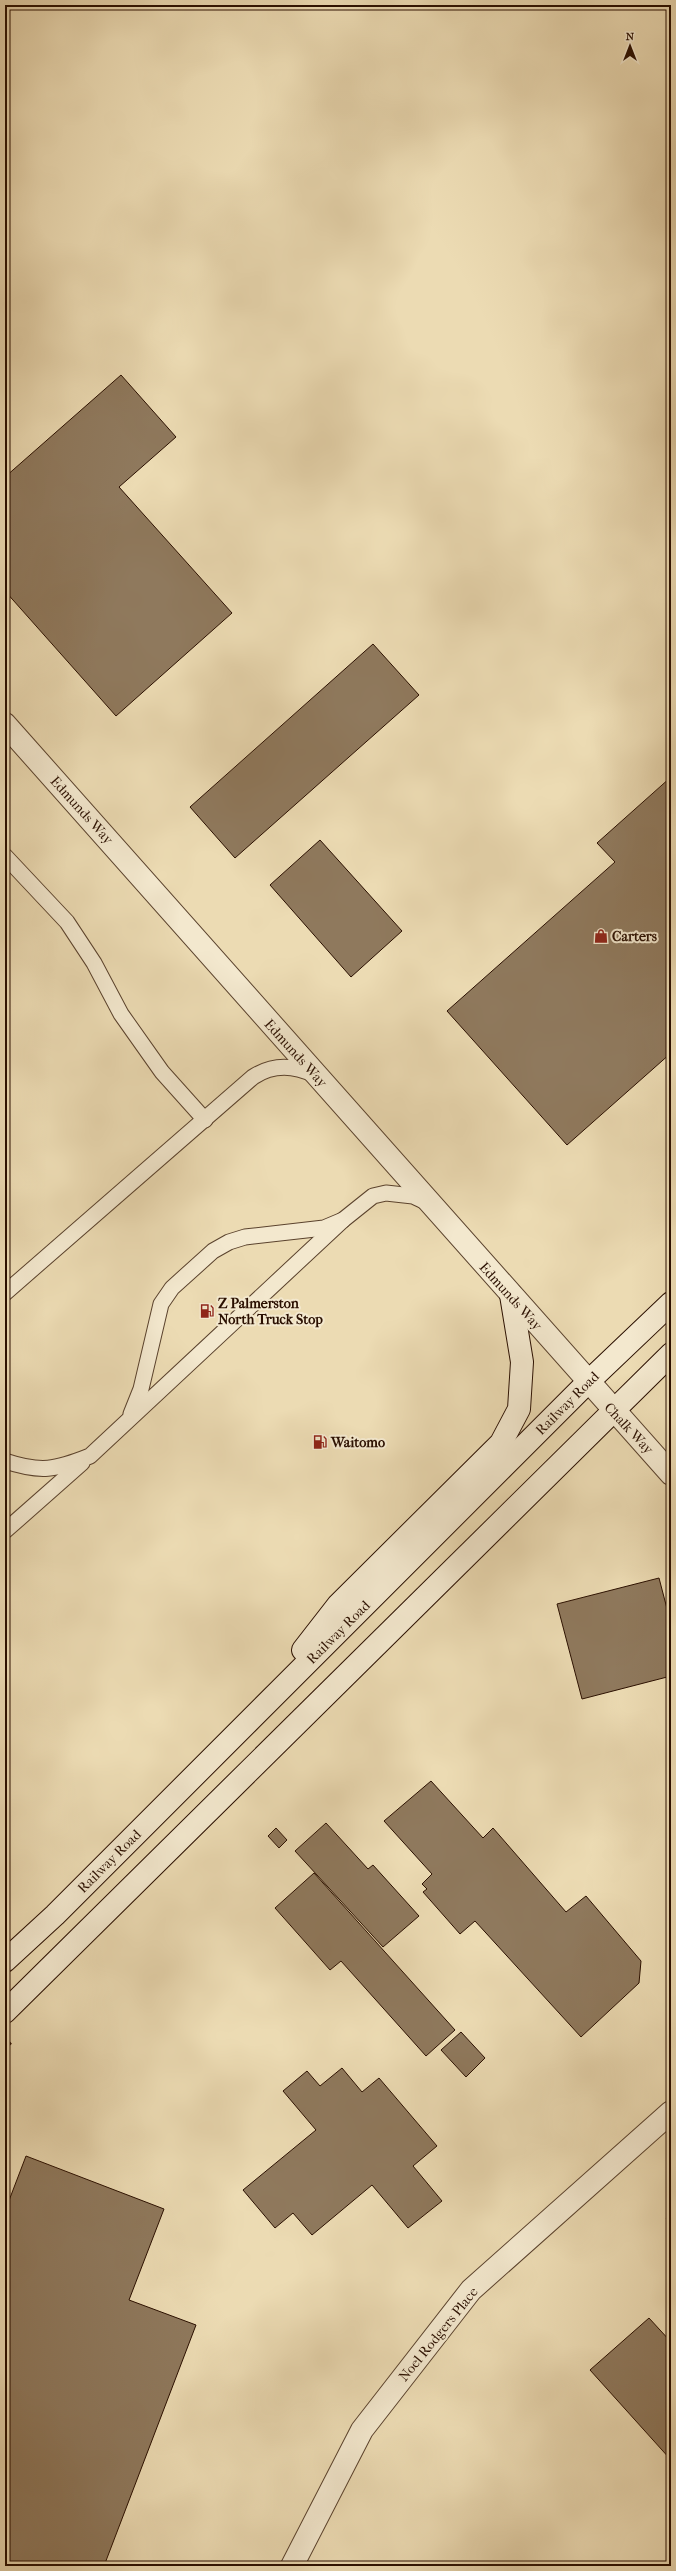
<svg xmlns="http://www.w3.org/2000/svg" width="676" height="2571" viewBox="0 0 676 2571" font-family="'IM FELL French Canon',serif">
<rect width="100%" height="100%" fill="#ecdbb3"/>
<filter id="stains"><feTurbulence type="fractalNoise" baseFrequency=".005" numOctaves="4"/><feColorMatrix values="0 0 0 0 .2 0 0 0 0 .09 0 0 0 0 .02 0 0 0 .5 -.17"/></filter>
<radialGradient id="worn" r=".72"><stop offset=".6" stop-color="#630" stop-opacity="0"/><stop offset="1" stop-color="#630" stop-opacity=".3"/></radialGradient>
<g fill="#8f795d" stroke="#2a0f00">
<path d="M 121,375 L 176,437 L 119,487 L 232,613 L 116,716 L 5,591 L 5,477 Z"/>
<path d="M 373,644 L 419,695 L 235,858 L 190,807 Z"/>
<path d="M 671,777 L 671,1053 L 567,1145 L 447,1011 L 615,862 L 597,843 Z"/>
<path d="M 320,840 L 402,931 L 351,977 L 270,885 Z"/>
<path d="M 659,1578 L 671,1624 L 671,1676 L 582,1699 L 557,1604 Z"/>
<path d="M 431,1781 L 483,1838 L 493,1828 L 566,1912 L 586,1896 L 641,1961 L 639,1983 L 581,2037 L 475,1921 L 460,1934 L 423,1892 L 427,1889 L 422,1884 L 432,1874 L 384,1821 Z"/>
<path d="M 326,1823 L 368,1869 L 373,1865 L 419,1916 L 383,1947 L 295,1851 Z"/>
<path d="M 276,1828 L 287,1840 L 279,1848 L 268,1836 Z"/>
<path d="M 314,1873 L 455,2030 L 426,2056 L 341,1961 L 330,1970 L 275,1908 Z"/>
<path d="M 461,2032 L 485,2058 L 466,2077 L 441,2050 Z"/>
<path d="M 342,2068 L 362,2092 L 379,2078 L 437,2146 L 413,2166 L 442,2201 L 408,2228 L 372,2185 L 312,2235 L 293,2213 L 275,2228 L 243,2190 L 316,2130 L 283,2091 L 307,2071 L 320,2086 Z"/>
<path d="M 26,2156 L 164,2209 L 129,2300 L 196,2325 L 104,2566 L 5,2566 L 5,2211 Z"/>
<path d="M 671,2213 L 671,2224 L 666,2218 Z"/>
<path d="M 649,2318 L 671,2342 L 671,2460 L 590,2370 Z"/>
</g>
<g fill="none" stroke-linecap="round" stroke-linejoin="round">
<defs>
<g id="service">
<path d="M 5,856 L 67,922 L 94,963 L 121,1014 L 162,1072 L 205,1120"/>
<path d="M 5,1293 L 253,1077 C 273,1064 294,1065 314,1075"/>
<path d="M 131,1414 L 141,1389 L 161,1304 L 172,1288 L 213,1251 L 229,1242 L 245,1237 L 324,1228 L 343,1220 L 373,1196 L 386,1193 L 413,1196 L 428,1203"/>
<path d="M 5,1461 C 41,1473 55,1470 90,1456 L 343,1220"/>
<path d="M 5,1531 L 82,1463"/>
</g>
<g id="minor">
<path d="M 5,724 L 671,1474"/>
<path d="M 292,2566 L 362,2430 L 471,2290 L 671,2112"/>
</g>
<g id="secondary">
<path d="M 303,1650 L 338,1605 L 501,1443 L 519,1409 L 522,1362 L 511,1295"/>
<path d="M 5,1961 L 55,1915 L 588,1382 L 671,1303"/>
<path d="M 5,2012 L 671,1354"/>
</g>
</defs>
<use href="#service" stroke="#5a422d" stroke-width="17"/>
<use href="#minor" stroke="#5a422d" stroke-width="24"/>
<use href="#secondary" stroke="#2a0f00" stroke-width="24"/>
<path stroke="#2a0f00" stroke-width="2.5" stroke-dasharray="3 2" stroke-linecap="butt" d="M 5,2048 L 12,2042"/>
<use href="#service" stroke="#f3e8ce" stroke-width="15"/>
<use href="#minor" stroke="#f3e8ce" stroke-width="22"/>
<use href="#secondary" stroke="#f3e8ce" stroke-width="22"/>
</g>
<defs>
<symbol id="shop-bare" viewBox="-9 -9 18 18"><path d="M-5-2.5h2.3a2.7 3.5 0 0 1 5.4 0H5L5.5 6h-11ZM-1.5-2.5h3a1.5 2.3 0 0 0-3 0Z" fill="#8f2418" stroke="#f3e8ce" stroke-width="2.5" paint-order="stroke"/></symbol>
<symbol id="fuel-bare" viewBox="-9 -9 18 18"><path d="M-5.5-6h7V0h2V4h1.3V-2.5L3-4.5l.8-.8L6-3V5H2.5V1h-1V6h-7ZM-4.2-4.7v3.2H.2V-4.7Z" fill="#8f2418" stroke="#f3e8ce" stroke-width="2.5" paint-order="stroke"/></symbol>
</defs>
<g fill-rule="evenodd">
<use href="#shop-bare" x="591" y="926" width="20" height="20"/>
<use href="#fuel-bare" x="197" y="1301" width="20" height="20"/>
<use href="#fuel-bare" x="310" y="1432" width="20" height="20"/>
</g>
<g text-anchor="middle" stroke-width="4" stroke-linejoin="round" paint-order="stroke">
<g font-size="14" fill="#2a0f00" stroke="#f3e8ce">
<text transform="translate(82 810) rotate(48)" y="5">Edmunds Way</text>
<text transform="translate(296 1053) rotate(48)" y="5">Edmunds Way</text>
<text transform="translate(511 1296) rotate(48)" y="5">Edmunds Way</text>
<text transform="translate(567 1403) rotate(-45)" y="5">Railway Road</text>
<text transform="translate(629 1428) rotate(47)" y="5">Chalk Way</text>
<text transform="translate(338 1632) rotate(-45)" y="5">Railway Road</text>
<text transform="translate(109 1861) rotate(-45)" y="5">Railway Road</text>
<text transform="translate(438 2334) rotate(-51)" y="5">Noel Rodgers Place</text>
</g>
<g font-size="14" font-weight="bold" fill="#2a0f00" stroke="#f3e8ce" text-anchor="start">
<text x="612" y="941">Carters</text>
<text x="218" y="1308">Z Palmerston<tspan x="218" dy="16">North Truck Stop</tspan></text>
<text x="331" y="1447">Waitomo</text>
</g>
</g>
<rect width="676" height="2571" fill="none" stroke="#ecdbb3" stroke-width="20"/>
<rect x="6" y="6" width="664" height="2559" fill="none" stroke="#2a0f00" stroke-width="2"/>
<rect x="10" y="10" width="656" height="2551" fill="none" stroke="#2a0f00"/>
<g transform="translate(630 46)" stroke="#f3e8ce" stroke-width="3" paint-order="stroke">
<path d="M0-3L7 15L0 10L-7 15Z" fill="#2a0f00"/>
<text y="-6" font-size="11" font-weight="bold" text-anchor="middle" fill="#2a0f00">N</text>
</g>
<rect width="100%" height="100%" filter="url(#stains)"/>
<rect width="100%" height="100%" fill="url(#worn)"/>
</svg>
